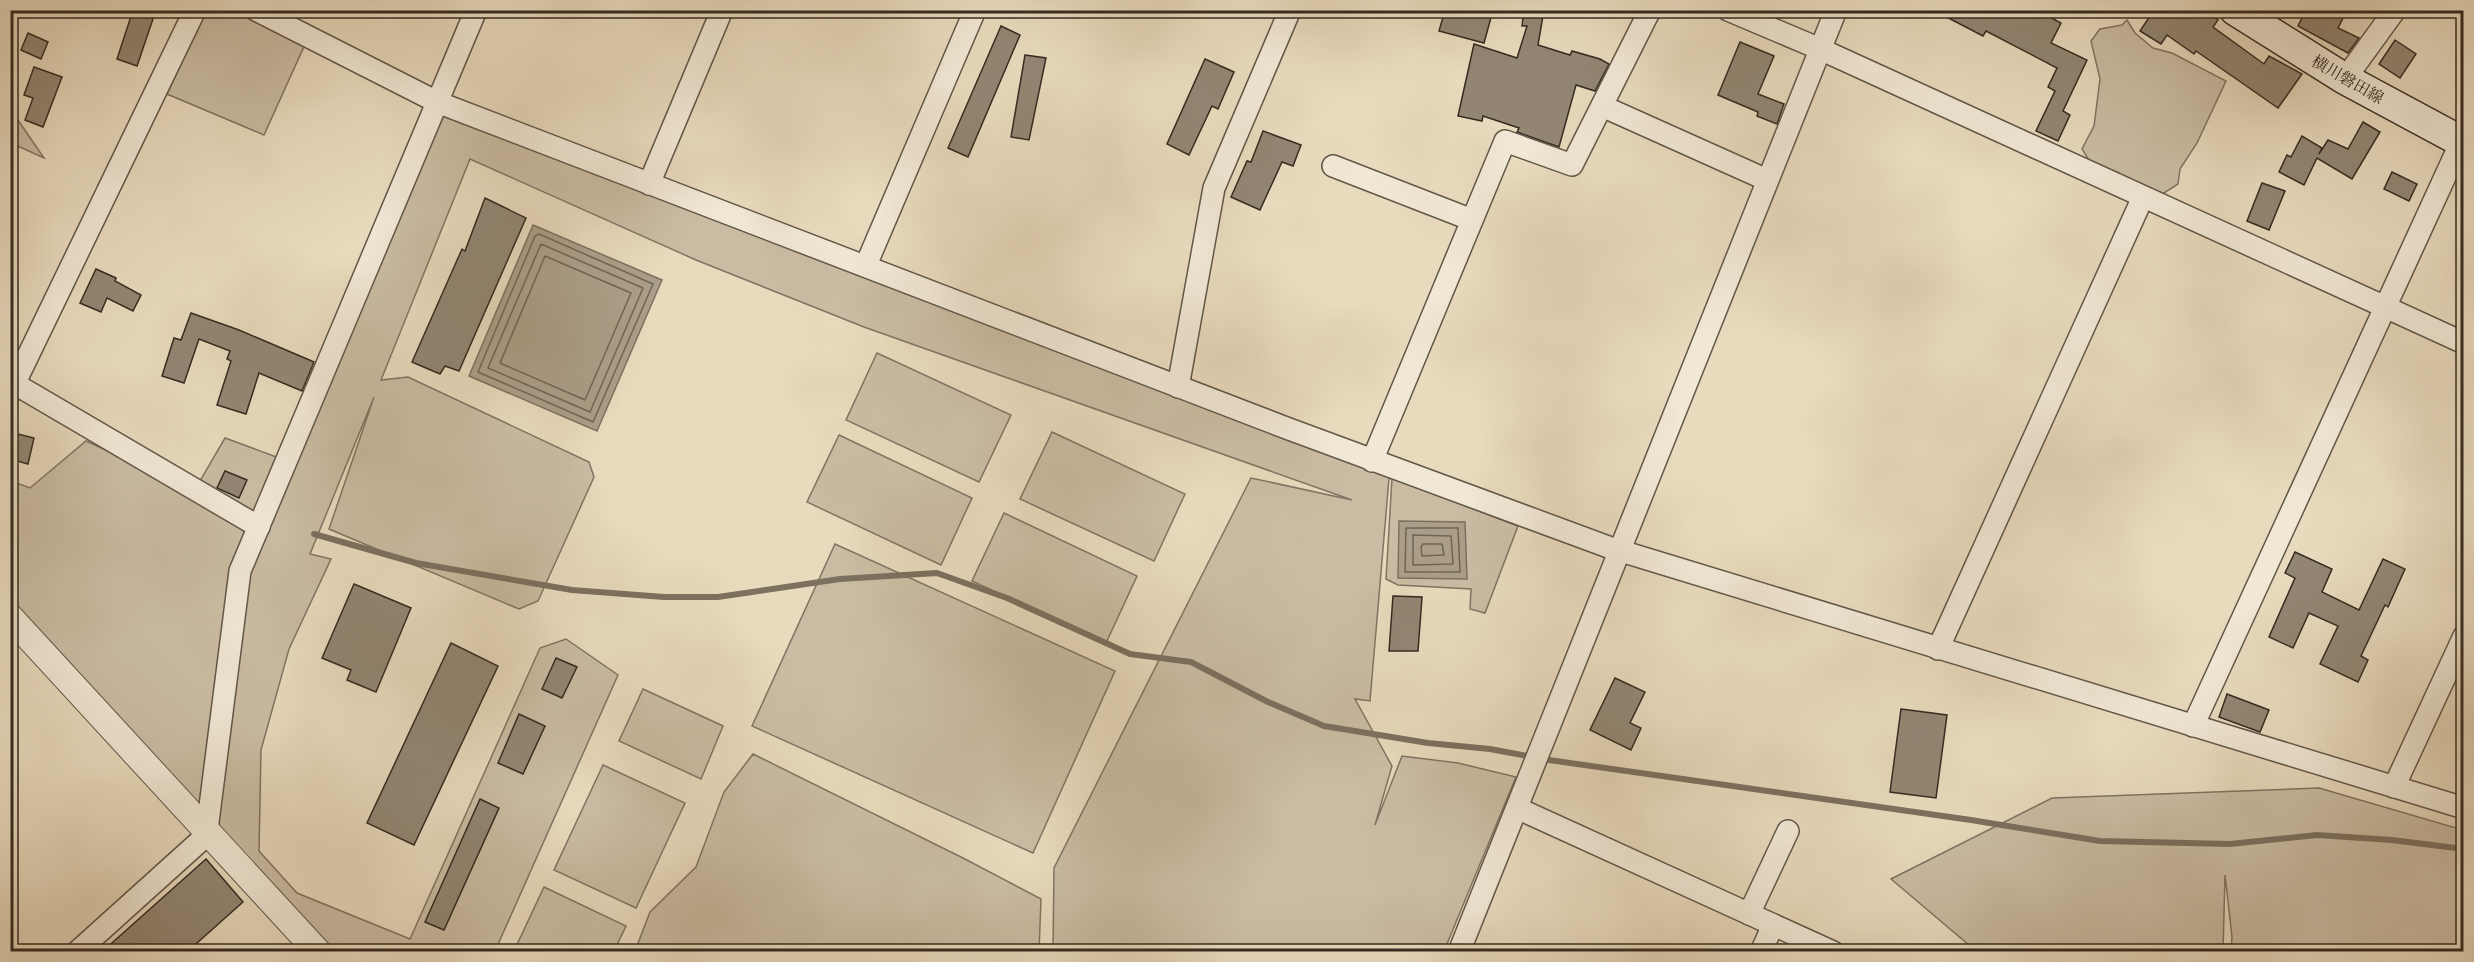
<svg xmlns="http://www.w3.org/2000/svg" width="2474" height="962" viewBox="0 0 2474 962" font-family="Vollkorn,'Noto Serif JP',serif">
<rect width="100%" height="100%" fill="#e8dabd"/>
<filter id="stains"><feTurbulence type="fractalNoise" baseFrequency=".00333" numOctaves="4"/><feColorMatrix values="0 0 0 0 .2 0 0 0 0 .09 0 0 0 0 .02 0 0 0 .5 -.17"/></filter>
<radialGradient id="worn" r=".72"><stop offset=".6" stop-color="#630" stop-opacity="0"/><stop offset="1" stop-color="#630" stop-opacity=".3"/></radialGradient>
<g fill="#cabca3" stroke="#807462" stroke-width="1.5">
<path d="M 205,11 L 243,11 L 306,42 L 264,135 L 167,94 Z"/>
<path d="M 2127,20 L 2135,33 L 2153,48 L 2172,53 L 2226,81 L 2197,143 L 2180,169 L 2178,184 L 2164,193 L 2154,194 L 2119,173 L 2090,162 L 2082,149 L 2094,126 L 2100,79 L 2091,41 L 2100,29 L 2122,25 Z"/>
<path d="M 434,109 L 1390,467 L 1370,701 L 1355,699 L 1392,766 L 1375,825 L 1402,756 L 1458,763 L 1516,777 L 1444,951 L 1053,951 L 1054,868 L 1251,478 L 1352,500 L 864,327 L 696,260 L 470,159 L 381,380 L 408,377 L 589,462 L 594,477 L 538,601 L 519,609 L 329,529 L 374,397 L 310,554 L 331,559 L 289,649 L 261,750 L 259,851 L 297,893 L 410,939 L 540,648 L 566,639 L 618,675 L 495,951 L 320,951 L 11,618 L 11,481 L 30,488 L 86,441 L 199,492 L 197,486 L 225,438 L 282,459 Z"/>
<path d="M 11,110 L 44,158 L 11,143 Z"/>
<path d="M 877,353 L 1011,415 L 979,482 L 846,420 Z"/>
<path d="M 1052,432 L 1185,494 L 1154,561 L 1020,499 Z"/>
<path d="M 839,435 L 972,498 L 941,565 L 807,502 Z"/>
<path d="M 1392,478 L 1518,526 L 1485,613 L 1470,609 L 1471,589 L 1398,585 L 1386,579 Z"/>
<path d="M 1004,513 L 1137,576 L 1106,643 L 972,581 Z"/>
<path d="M 835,544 L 1115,671 L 1033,853 L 752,726 Z"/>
<path d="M 643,689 L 723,726 L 701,779 L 619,741 Z"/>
<path d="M 753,754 L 963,858 L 1041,899 L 1039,951 L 635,951 L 650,912 L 696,867 L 724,792 Z"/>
<path d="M 603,765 L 685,803 L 636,908 L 554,870 Z"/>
<path d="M 2319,788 L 2463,830 L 2463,951 L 2231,951 L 2232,937 L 2225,875 L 2223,951 L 1976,951 L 1891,879 L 2052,798 Z"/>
<path d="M 544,887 L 626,926 L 614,951 L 514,951 Z"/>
</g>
<g fill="#ab9e88" stroke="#7c705f" stroke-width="1.5">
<path d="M 533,225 L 662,280 L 597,431 L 469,376 Z"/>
<path d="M 1399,521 L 1465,522 L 1467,579 L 1398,578 Z"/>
</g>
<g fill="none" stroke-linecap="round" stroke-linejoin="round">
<g stroke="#706455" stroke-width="1.5">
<path d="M 539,234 L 653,284 L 593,422 L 478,372 L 535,236 Z"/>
<path d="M 541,244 L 643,288 L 590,412 L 488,368 Z"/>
<path d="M 545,256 L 631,293 L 585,400 L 500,363 Z"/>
<path d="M 1406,528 L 1458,528 L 1460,572 L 1405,572 Z"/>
<path d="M 1413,535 L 1451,536 L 1453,564 L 1413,565 Z"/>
<path d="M 1423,544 L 1442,544 L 1444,555 L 1422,556 L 1421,547 Z"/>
</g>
<path stroke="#7c705f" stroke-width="6" d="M 314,534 L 416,563 L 572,590 L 664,597 L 718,597 L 840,579 L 937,573 L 1007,598 L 1130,654 L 1191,662 L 1268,702 L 1324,726 L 1428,743 L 1490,749 L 1549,760 L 1971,820 L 2100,841 L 2230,844 L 2317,835 L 2392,840 L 2464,849"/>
</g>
<g fill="#928673" stroke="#352b22" stroke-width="1.5">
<path d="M 133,10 L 156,10 L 137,66 L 117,59 Z"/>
<path d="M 1445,10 L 1493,10 L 1484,43 L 1439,31 Z"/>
<path d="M 1524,10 L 1544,10 L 1538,45 L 1570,55 L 1572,51 L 1600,59 L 1609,64 L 1595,91 L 1576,85 L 1559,147 L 1517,132 L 1519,128 L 1483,116 L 1482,121 L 1458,116 L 1474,44 L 1517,58 L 1527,26 L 1522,26 Z"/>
<path d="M 1933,10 L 2037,10 L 2061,23 L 2051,43 L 2087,60 L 2063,111 L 2070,115 L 2058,141 L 2036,131 L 2055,91 L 2048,87 L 2057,68 L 1986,31 L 1983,36 Z"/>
<path d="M 2154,10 L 2204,10 L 2218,20 L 2213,27 L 2264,64 L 2269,56 L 2302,74 L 2278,108 L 2196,51 L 2194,54 L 2167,35 L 2161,44 L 2140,31 Z"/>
<path d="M 2306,10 L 2347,10 L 2338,28 L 2359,38 L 2348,53 L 2298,26 Z"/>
<path d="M 1001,26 L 1020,35 L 968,157 L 948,148 Z"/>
<path d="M 28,33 L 48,42 L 41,59 L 21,50 Z"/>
<path d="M 2395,40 L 2416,54 L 2400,78 L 2379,64 Z"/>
<path d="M 1740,42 L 1774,56 L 1758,94 L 1784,104 L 1777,124 L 1757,116 L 1758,112 L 1718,95 Z"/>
<path d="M 1025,55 L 1046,58 L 1029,140 L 1011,137 Z"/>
<path d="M 1205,59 L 1234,72 L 1218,109 L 1212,106 L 1189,155 L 1167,144 Z"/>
<path d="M 34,67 L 62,77 L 43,127 L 25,120 L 33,98 L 24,95 Z"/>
<path d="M 2363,122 L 2380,132 L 2352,179 L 2317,158 L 2304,185 L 2279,172 L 2287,155 L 2291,157 L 2302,136 L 2322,148 L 2319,154 L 2328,140 L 2348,149 Z"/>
<path d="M 1263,131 L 1301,145 L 1293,166 L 1282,162 L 1260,210 L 1231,197 L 1247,161 L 1251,162 Z"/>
<path d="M 2392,172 L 2417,184 L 2409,201 L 2384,189 Z"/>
<path d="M 2262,183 L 2285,191 L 2269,230 L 2247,221 Z"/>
<path d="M 485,198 L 526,218 L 459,371 L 445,366 L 440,374 L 412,362 L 462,249 L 465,251 Z"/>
<path d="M 96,269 L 116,278 L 115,281 L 141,295 L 133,311 L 107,298 L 101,312 L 80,303 Z"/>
<path d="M 191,313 L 239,330 L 314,362 L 302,391 L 259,373 L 246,414 L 217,405 L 231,361 L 227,359 L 230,351 L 199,339 L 184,383 L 162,376 L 174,338 L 181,340 Z"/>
<path d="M 10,432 L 34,438 L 28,464 L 10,459 Z"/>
<path d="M 225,471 L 247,480 L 239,498 L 217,488 Z"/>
<path d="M 2295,552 L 2332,569 L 2322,592 L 2359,610 L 2383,559 L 2405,569 L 2388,607 L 2385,605 L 2361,656 L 2368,660 L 2358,682 L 2320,664 L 2338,626 L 2309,613 L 2293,648 L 2269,637 L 2295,578 L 2285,573 Z"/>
<path d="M 354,584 L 411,608 L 376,692 L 347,680 L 351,670 L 322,658 Z"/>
<path d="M 1393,596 L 1422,597 L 1418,651 L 1389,651 Z"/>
<path d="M 451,643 L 498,666 L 414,845 L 367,823 Z"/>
<path d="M 556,658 L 577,667 L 562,698 L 542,689 Z"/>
<path d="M 1615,678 L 1645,692 L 1630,723 L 1641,728 L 1631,750 L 1590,730 Z"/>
<path d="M 2227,694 L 2269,710 L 2260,732 L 2219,717 Z"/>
<path d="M 1901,709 L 1947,715 L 1936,798 L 1890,792 Z"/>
<path d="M 519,714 L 545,726 L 523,774 L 498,763 Z"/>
<path d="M 480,799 L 499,808 L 444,930 L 425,922 Z"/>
<path d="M 206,859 L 243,902 L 188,951 L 103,951 Z"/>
</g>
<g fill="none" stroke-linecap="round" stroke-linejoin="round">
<defs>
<g id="minor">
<path d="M 256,10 L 437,102 L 1289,429 L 1611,548 L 2464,808"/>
<path d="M 1728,10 L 1820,49 L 2464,343"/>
<path d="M 2345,79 L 2395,10"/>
<path d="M 1602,106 L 1767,180"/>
<path d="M 1333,166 L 1472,220"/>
<path d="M 649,184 L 722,10"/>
<path d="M 866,265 L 975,10"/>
<path d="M 15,384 L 259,527"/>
<path d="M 1178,387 L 1214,188 L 1290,10"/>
<path d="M 10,393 L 195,10"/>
<path d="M 1372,461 L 1505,141 L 1572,165 L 1650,10"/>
<path d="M 1938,649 L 2143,197"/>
<path d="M 2193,726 L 2461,142"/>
<path d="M 2394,787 L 2464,636"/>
<path d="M 1517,808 L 1833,952"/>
<path d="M 207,830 L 240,571 L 476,10"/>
<path d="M 1749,914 L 1788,831"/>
<path d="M 77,952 L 209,833"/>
<path d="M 1459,952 L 1836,10"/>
<path d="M 1761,952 L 1773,925"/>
</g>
<path id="tertiary" d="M 10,617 L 318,952"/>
<path id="secondary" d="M 2235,10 L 2345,79 L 2464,143"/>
</defs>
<use href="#minor" stroke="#625749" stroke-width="24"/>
<use href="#tertiary" stroke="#625749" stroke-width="28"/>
<use href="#secondary" stroke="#352b22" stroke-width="33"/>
<use href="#minor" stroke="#f0e7d4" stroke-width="21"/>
<use href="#tertiary" stroke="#f0e7d4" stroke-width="26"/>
<use href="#secondary" stroke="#f0e7d4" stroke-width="30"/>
</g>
<g text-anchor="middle" stroke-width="4.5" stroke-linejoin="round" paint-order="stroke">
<g font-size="16" fill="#352b22" stroke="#f0e7d4">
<text transform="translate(2348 79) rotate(30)" y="6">横川磐田線</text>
</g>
</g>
<rect width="2474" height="962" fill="none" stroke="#e8dabd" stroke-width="36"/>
<rect x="12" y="12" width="2450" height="938" fill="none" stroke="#352b22" stroke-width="3"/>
<rect x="18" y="18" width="2438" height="926" fill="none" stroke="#352b22" stroke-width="1.5"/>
<rect width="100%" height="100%" filter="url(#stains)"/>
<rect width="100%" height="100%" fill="url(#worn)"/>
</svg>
